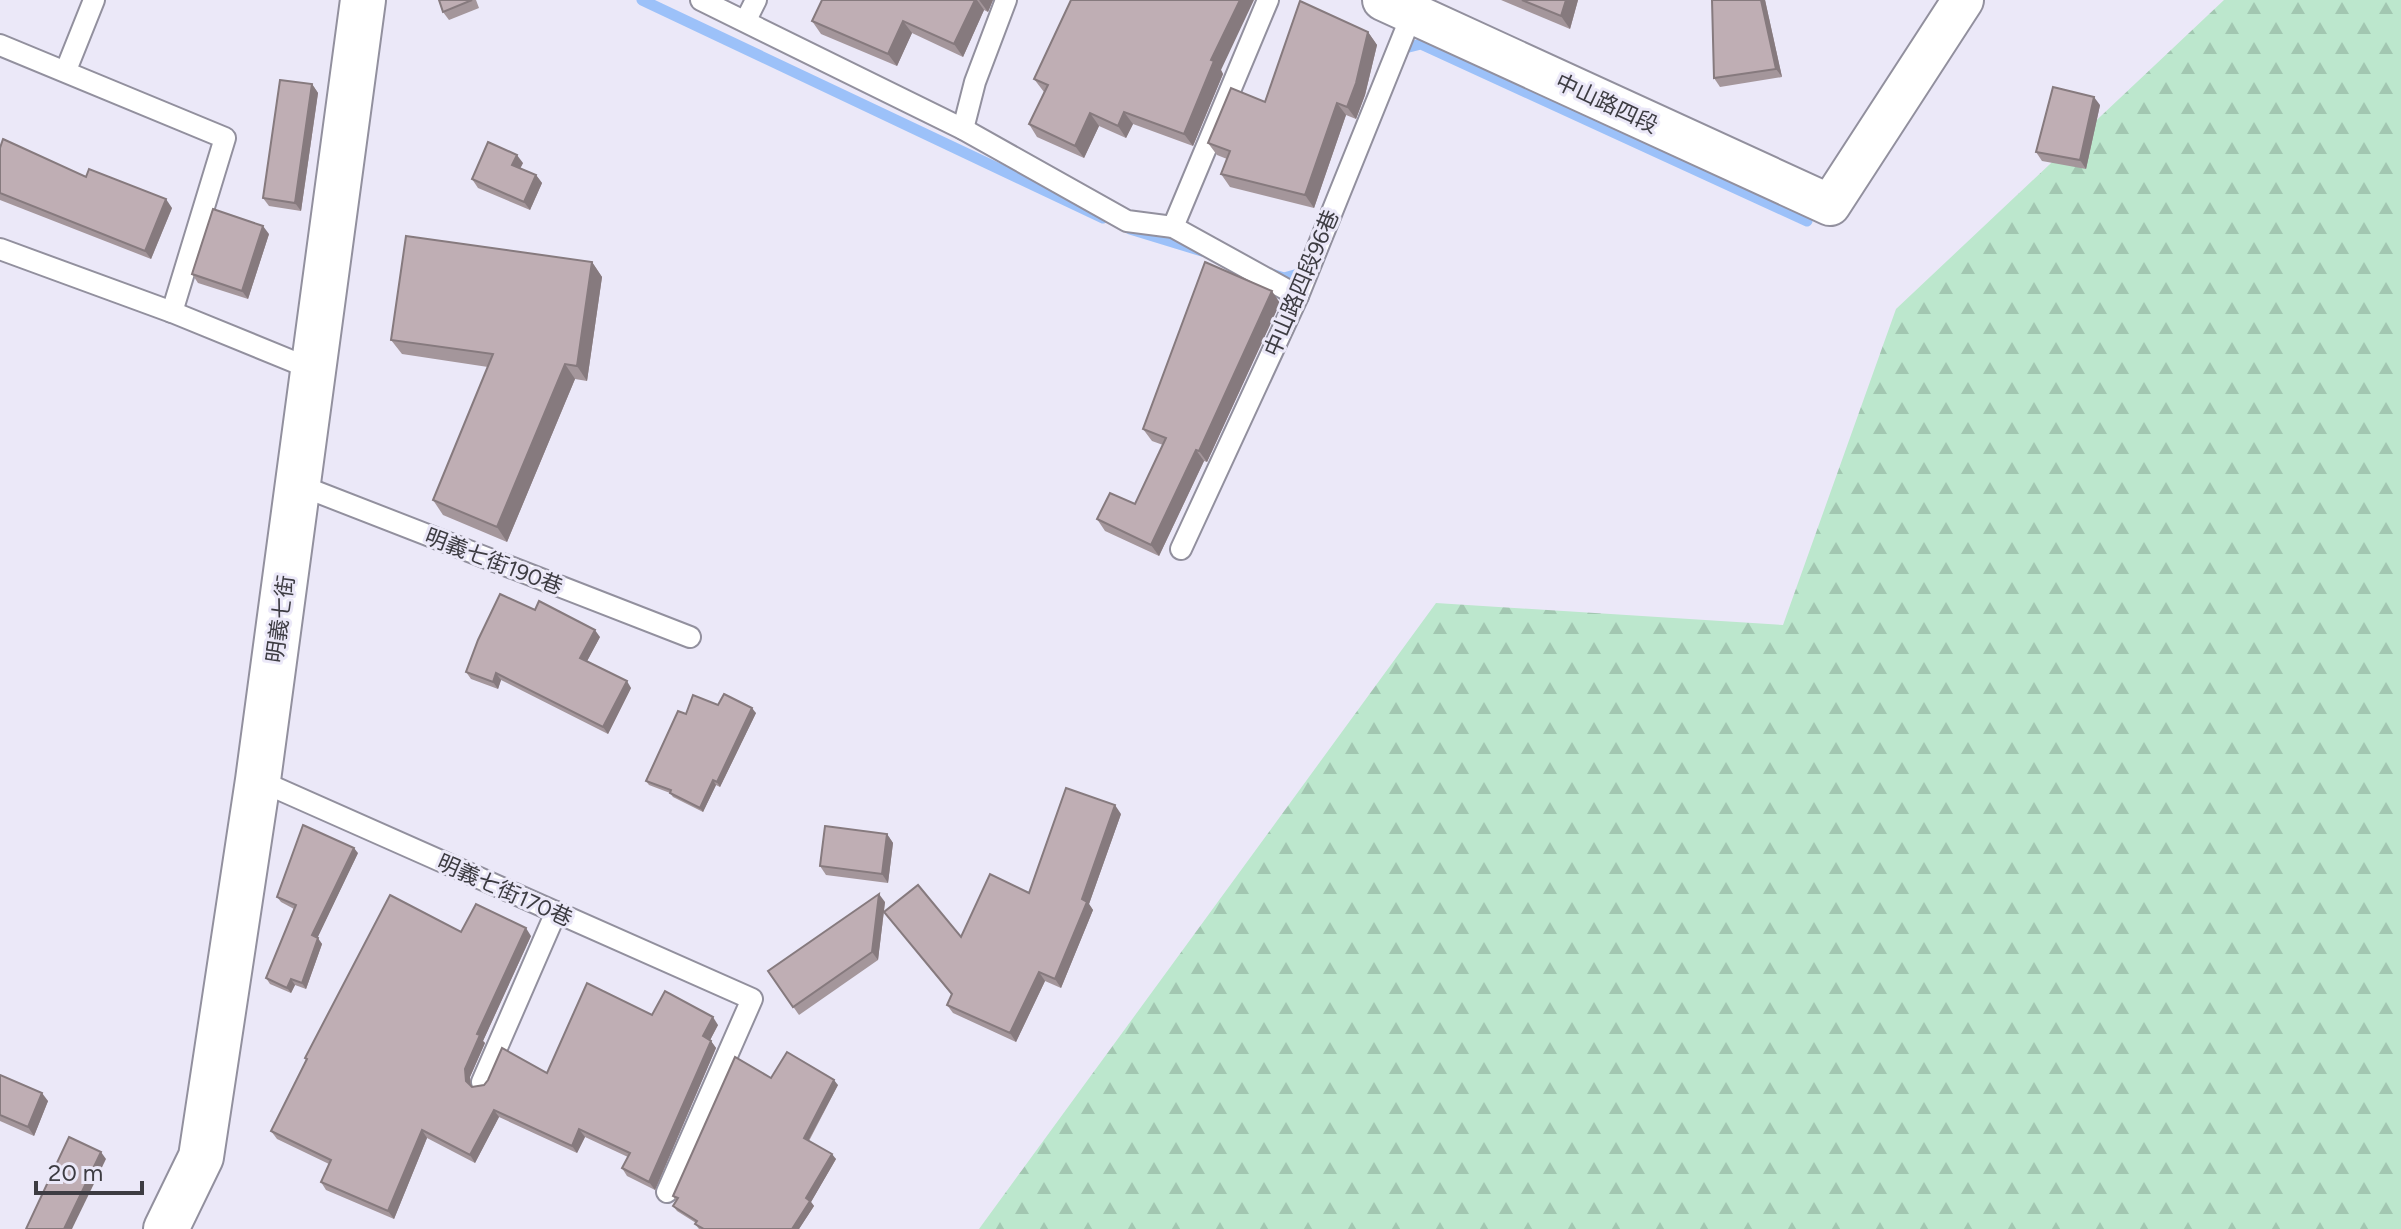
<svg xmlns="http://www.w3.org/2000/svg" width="2401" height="1229" viewBox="0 0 2401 1229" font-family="Figtree,'Noto Sans TC',sans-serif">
<defs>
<pattern id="forest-firs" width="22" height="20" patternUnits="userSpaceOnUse" patternTransform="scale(2)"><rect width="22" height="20" fill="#bce7cd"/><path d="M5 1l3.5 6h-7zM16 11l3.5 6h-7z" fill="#a2c7b1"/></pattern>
</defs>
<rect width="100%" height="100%" fill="#ebe8f8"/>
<path fill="url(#forest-firs)" d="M 2224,0 L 2401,0 L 2401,1229 L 979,1229 L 1436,603 L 1783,625 L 1896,309 Z"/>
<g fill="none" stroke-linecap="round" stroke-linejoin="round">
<g stroke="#9cc1f9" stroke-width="11">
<path d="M 642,0 L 1103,218"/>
<path d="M 1401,57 L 1405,48 L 1421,44 L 1807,221"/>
<path d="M 1130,229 L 1202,251"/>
<path d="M 1271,274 L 1284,278 L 1309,271"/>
</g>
<defs>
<g id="service">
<path d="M 701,0 L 963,129 L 1127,221 L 1173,227 L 1298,296"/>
<path d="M 746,20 L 756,0"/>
<path d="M 0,45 L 225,138 L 172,312"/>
<path d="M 66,70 L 94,0"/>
<path d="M 963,129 L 975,82 L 1006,0"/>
<path d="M 1173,227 L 1268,0"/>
<path d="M 0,249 L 172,312 L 314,370"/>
<path d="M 299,485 L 690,637"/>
<path d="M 1181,549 L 1298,296 L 1412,14"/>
<path d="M 258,780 L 752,999 L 667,1192"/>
<path d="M 482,1082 L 556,912"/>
</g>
<path id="minor" d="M 1383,0 L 1830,205 L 1963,0"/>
<path id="tertiary" d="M 166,1229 L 201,1157 L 258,780 L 363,0"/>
</defs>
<use href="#service" stroke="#92909e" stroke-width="24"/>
<use href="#minor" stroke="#92909e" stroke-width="44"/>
<use href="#tertiary" stroke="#92909e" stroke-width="48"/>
<use href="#service" stroke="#fff" stroke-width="20"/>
<use href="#minor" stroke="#fff" stroke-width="40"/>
<use href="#tertiary" stroke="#fff" stroke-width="44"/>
</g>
<g fill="#a4969b">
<path d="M 439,0 L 476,0 L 479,8 L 449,20 L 443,12 Z"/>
<path d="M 822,0 L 993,0 L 988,12 L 984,10 L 963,57 L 912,33 L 897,66 L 821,34 L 812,21 Z"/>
<path d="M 1501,0 L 1578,0 L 1570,29 Z"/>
<path d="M 1765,0 L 1782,77 L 1720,87 L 1714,78 Z"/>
<path d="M 1368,32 L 1377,45 L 1365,95 L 1356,119 L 1346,115 L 1314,208 L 1230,187 L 1221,174 L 1227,159 L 1217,155 L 1208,143 L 1265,102 Z"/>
<path d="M 1221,70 L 1223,74 L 1193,146 L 1133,124 L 1126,138 L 1099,126 L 1084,158 L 1037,137 L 1029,124 L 1044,92 L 1034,79 Z"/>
<path d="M 312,84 L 318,93 L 301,211 L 269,206 L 263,198 Z"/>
<path d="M 2100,105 L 2086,169 L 2042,161 L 2036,152 Z"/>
<path d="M 0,148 L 172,208 L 151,259 L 0,200 Z"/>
<path d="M 523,163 L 520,168 L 536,175 L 542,183 L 530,210 L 478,188 L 472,179 Z"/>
<path d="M 269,234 L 248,299 L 198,283 L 192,274 Z"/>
<path d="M 592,262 L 602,277 L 587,381 L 575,379 L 507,542 L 443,515 L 433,500 L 488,367 L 402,354 L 391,340 Z"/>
<path d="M 1280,303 L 1207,462 L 1204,461 L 1159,556 L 1105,531 L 1097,519 L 1135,504 L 1163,445 L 1152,441 L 1143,429 Z"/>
<path d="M 600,637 L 587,661 L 631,688 L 608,734 L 501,680 L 498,689 L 471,679 L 466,672 Z"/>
<path d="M 718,705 L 756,713 L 720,787 L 716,785 L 703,812 L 673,797 L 670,793 L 649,785 L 646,781 L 686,714 Z"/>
<path d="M 1121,814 L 1089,904 L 1093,910 L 1061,988 L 1045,981 L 1016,1042 L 953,1013 L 947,1005 L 952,995 L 884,912 L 961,937 L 1029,893 Z"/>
<path d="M 887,834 L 893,843 L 888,883 L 826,875 L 820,866 Z"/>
<path d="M 358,853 L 317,938 L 322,944 L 306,989 L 295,985 L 291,993 L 270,984 L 266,978 L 294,909 L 281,902 L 277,897 Z"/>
<path d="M 885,902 L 878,960 L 799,1015 L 768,971 Z"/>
<path d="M 461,932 L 531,936 L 483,1041 L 485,1043 L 470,1077 L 471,1085 L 472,1087 L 547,1073 L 652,1015 L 718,1025 L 710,1040 L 716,1048 L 655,1190 L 627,1176 L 622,1168 L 628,1157 L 585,1137 L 577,1153 L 499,1117 L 475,1163 L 427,1138 L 394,1219 L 326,1190 L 321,1182 L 329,1164 L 277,1139 L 271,1131 L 306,1060 L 305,1058 Z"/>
<path d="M 0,1075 L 48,1101 L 34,1136 L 0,1121 Z"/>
<path d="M 771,1078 L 838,1085 L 809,1141 L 836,1159 L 811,1202 L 814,1206 L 799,1229 L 699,1229 L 695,1224 L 696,1223 L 677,1211 L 673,1206 L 676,1201 L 673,1196 Z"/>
</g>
<g fill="#867a7e">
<path d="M 975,0 L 977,0 L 984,10 L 963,57 L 954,44 Z"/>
<path d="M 979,0 L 993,0 L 988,12 Z"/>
<path d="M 1240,0 L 1254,0 L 1221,70 L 1223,74 L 1193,146 L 1184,134 L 1211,60 Z"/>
<path d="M 1566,0 L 1578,0 L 1570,29 L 1561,16 Z"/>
<path d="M 1761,0 L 1765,0 L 1782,77 L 1776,69 Z"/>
<path d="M 903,21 L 912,33 L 897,66 L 888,54 Z"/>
<path d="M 1368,32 L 1377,45 L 1365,95 L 1356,119 L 1347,107 Z"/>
<path d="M 312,84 L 318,93 L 301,211 L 295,203 Z"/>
<path d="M 2094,97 L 2100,105 L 2086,169 L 2080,160 Z"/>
<path d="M 1337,103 L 1346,115 L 1314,208 L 1305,195 Z"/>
<path d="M 1124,112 L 1133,124 L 1126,138 L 1118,126 Z"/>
<path d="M 1090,113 L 1099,126 L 1084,158 L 1075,146 Z"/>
<path d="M 517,155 L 523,163 L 518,173 L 512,165 Z"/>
<path d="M 536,175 L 542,183 L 530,210 L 524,202 Z"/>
<path d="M 166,199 L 172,208 L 151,259 L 145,251 Z"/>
<path d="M 263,226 L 269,234 L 248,299 L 242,291 Z"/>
<path d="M 592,262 L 602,277 L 587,381 L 577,366 Z"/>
<path d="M 1272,291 L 1280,303 L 1207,462 L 1199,451 Z"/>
<path d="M 565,364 L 575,379 L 507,542 L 497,527 Z"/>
<path d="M 1196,450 L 1204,461 L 1159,556 L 1151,545 Z"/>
<path d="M 595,630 L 600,637 L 585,665 L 580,658 Z"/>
<path d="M 496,673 L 501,680 L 498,689 L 493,682 Z"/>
<path d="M 627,681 L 631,688 L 608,734 L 603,727 Z"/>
<path d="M 752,708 L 756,713 L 720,787 L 717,782 Z"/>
<path d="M 713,780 L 716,785 L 703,812 L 700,808 Z"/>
<path d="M 1115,805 L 1121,814 L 1089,904 L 1093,910 L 1061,988 L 1055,979 Z"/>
<path d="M 887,834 L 893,843 L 888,883 L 882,874 Z"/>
<path d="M 354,848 L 358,853 L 316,941 L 312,935 Z"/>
<path d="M 879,894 L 885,902 L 878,960 L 872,952 Z"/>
<path d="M 526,928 L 531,936 L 483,1041 L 485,1043 L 470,1077 L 471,1089 L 466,1081 L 465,1069 L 477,1034 Z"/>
<path d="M 318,938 L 322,944 L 306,989 L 302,983 Z"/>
<path d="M 1039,972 L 1045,981 L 1016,1042 L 1010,1033 Z"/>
<path d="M 291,979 L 295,985 L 291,993 L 287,988 Z"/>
<path d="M 713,1017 L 718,1025 L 708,1044 L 703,1036 Z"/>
<path d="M 711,1041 L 716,1048 L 655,1190 L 649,1182 Z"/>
<path d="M 834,1080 L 838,1085 L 807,1143 L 804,1138 Z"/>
<path d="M 42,1093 L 48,1101 L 34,1136 L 28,1127 Z"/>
<path d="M 494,1110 L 499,1117 L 475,1163 L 470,1155 Z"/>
<path d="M 579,1129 L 585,1137 L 577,1153 L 572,1146 Z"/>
<path d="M 422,1130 L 427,1138 L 394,1219 L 388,1211 Z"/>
<path d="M 101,1152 L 106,1159 L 72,1229 L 64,1229 Z"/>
<path d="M 832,1154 L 836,1159 L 811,1202 L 814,1206 L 799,1229 L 792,1229 L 806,1198 Z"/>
</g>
<g fill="#bfaeb4" stroke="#867a7e" stroke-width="2">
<path d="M 439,0 L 472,0 L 443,12 Z"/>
<path d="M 822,0 L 975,0 L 954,44 L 903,21 L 888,54 L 812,21 Z"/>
<path d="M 1071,0 L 1240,0 L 1211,60 L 1214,61 L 1184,134 L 1124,112 L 1118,126 L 1090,113 L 1075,146 L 1029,124 L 1048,85 L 1034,79 Z"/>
<path d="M 1522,0 L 1566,0 L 1561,16 Z"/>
<path d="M 1712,0 L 1761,0 L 1776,69 L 1714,78 Z"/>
<path d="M 1300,1 L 1368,32 L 1356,83 L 1347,107 L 1337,103 L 1305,195 L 1221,174 L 1230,151 L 1208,143 L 1231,88 L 1265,102 Z"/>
<path d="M 280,80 L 312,84 L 295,203 L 263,198 Z"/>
<path d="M 2053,87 L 2094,97 L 2080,160 L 2036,152 Z"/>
<path d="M 3,139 L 86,177 L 89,169 L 166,199 L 145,251 L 0,193 L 0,148 Z"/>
<path d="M 488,142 L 517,155 L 512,165 L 536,175 L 524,202 L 472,179 Z"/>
<path d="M 213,209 L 263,226 L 242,291 L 192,274 Z"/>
<path d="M 406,236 L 592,262 L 577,366 L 565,364 L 497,527 L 433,500 L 493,354 L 391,340 Z"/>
<path d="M 1205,262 L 1272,291 L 1199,451 L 1196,450 L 1151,545 L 1097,519 L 1110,493 L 1135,504 L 1166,438 L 1143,429 Z"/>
<path d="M 500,594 L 535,610 L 539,601 L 595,630 L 580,658 L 627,681 L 603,727 L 496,673 L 493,682 L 466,672 L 478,640 Z"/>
<path d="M 724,694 L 752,708 L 717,782 L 713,780 L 700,808 L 670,793 L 671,790 L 646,781 L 678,711 L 686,714 L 693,695 L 718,705 Z"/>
<path d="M 1066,788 L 1115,805 L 1082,899 L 1087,902 L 1055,979 L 1039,972 L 1010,1033 L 947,1005 L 952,994 L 884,912 L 918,885 L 961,937 L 990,874 L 1029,893 Z"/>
<path d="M 303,825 L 354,848 L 312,935 L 318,938 L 302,983 L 291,979 L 287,988 L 266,978 L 296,905 L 277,897 Z"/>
<path d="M 825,826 L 887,834 L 882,874 L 820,866 Z"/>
<path d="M 879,894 L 872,952 L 793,1007 L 768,971 Z"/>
<path d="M 390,895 L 461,932 L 476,904 L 526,928 L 477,1034 L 480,1035 L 465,1069 L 466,1081 L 472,1087 L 484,1085 L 488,1080 L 502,1048 L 547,1073 L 587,983 L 652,1015 L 665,991 L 713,1017 L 703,1036 L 711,1041 L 649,1182 L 622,1168 L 630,1153 L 579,1129 L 572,1146 L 494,1110 L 470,1155 L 422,1130 L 388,1211 L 321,1182 L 331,1160 L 271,1131 L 307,1059 L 305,1058 Z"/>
<path d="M 787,1052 L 834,1080 L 804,1138 L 832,1154 L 806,1198 L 810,1201 L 792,1229 L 704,1229 L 695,1224 L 697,1221 L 673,1206 L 678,1198 L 673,1196 L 735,1057 L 771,1078 Z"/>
<path d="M 0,1075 L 42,1093 L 28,1127 L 0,1115 Z"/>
<path d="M 69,1137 L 101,1152 L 64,1229 L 26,1229 Z"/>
</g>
<g text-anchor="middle" stroke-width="6" stroke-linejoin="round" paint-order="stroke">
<g font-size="22" fill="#3d3c42" stroke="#ebe8f8">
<text transform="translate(1607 103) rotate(25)" y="8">中山路四段</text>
<text transform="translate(1301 283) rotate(-67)" y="8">中山路四段96巷</text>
<text transform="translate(494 561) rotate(21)" y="8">明義七街190巷</text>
<text transform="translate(280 619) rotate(-82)" y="8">明義七街</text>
<text transform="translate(505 890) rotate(24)" y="8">明義七街170巷</text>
</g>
</g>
<path d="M36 1181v12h106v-12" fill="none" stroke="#3d3c42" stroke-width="4"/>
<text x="48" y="1181" font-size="24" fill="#3d3c42" stroke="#ebe8f8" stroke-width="6" paint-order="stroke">20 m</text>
</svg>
